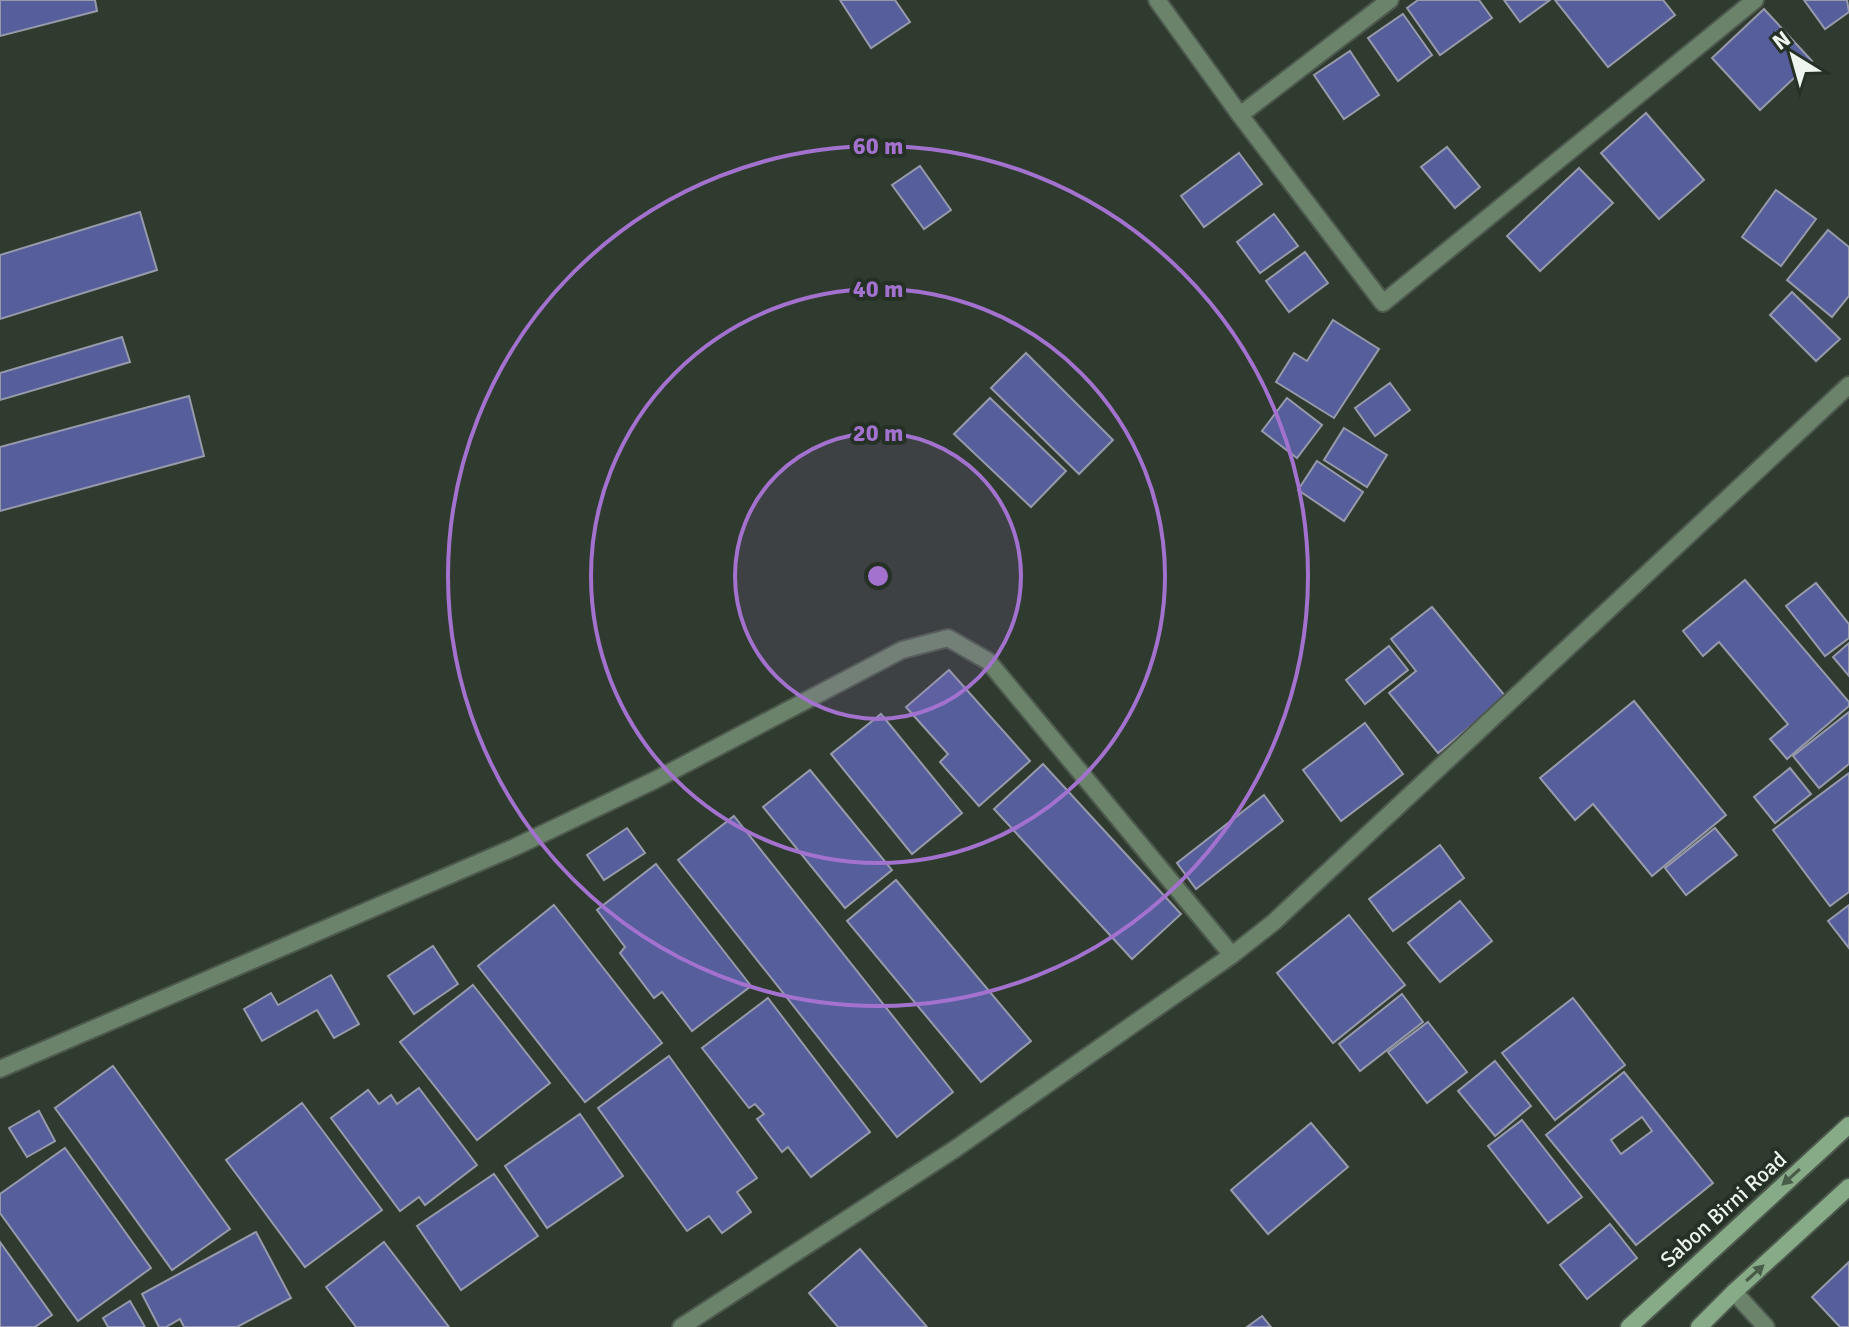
<svg xmlns="http://www.w3.org/2000/svg" width="1849" height="1327" viewBox="0 0 1849 1327" font-family="Signika,sans-serif">
<rect width="100%" height="100%" fill="#303b30"/>
<g fill="#565e9c" stroke="#969aaa" stroke-width="2" fill-rule="evenodd">
<path d="M 0,0 L 95,0 L 97,11 L 0,36 Z"/>
<path d="M 840,0 L 895,0 L 910,22 L 871,48 Z"/>
<path d="M 1418,0 L 1479,0 L 1492,18 L 1440,55 L 1407,8 Z"/>
<path d="M 1504,0 L 1550,0 L 1520,22 Z"/>
<path d="M 1555,0 L 1663,0 L 1675,15 L 1608,67 Z"/>
<path d="M 1804,0 L 1847,0 L 1849,12 L 1825,29 Z"/>
<path d="M 1764,9 L 1812,61 L 1760,110 L 1712,58 Z"/>
<path d="M 1403,14 L 1432,55 L 1398,81 L 1368,38 Z"/>
<path d="M 1350,51 L 1379,95 L 1344,119 L 1314,75 Z"/>
<path d="M 1646,113 L 1704,180 L 1659,219 L 1601,153 Z"/>
<path d="M 1447,147 L 1480,187 L 1455,208 L 1421,167 Z"/>
<path d="M 1239,153 L 1262,184 L 1204,227 L 1181,196 Z"/>
<path d="M 920,166 L 951,210 L 924,229 L 892,185 Z"/>
<path d="M 1579,168 L 1613,203 L 1540,271 L 1507,236 Z"/>
<path d="M 1776,190 L 1816,219 L 1781,266 L 1742,237 Z"/>
<path d="M 140,212 L 157,270 L 0,319 L 0,255 Z"/>
<path d="M 1274,214 L 1298,246 L 1260,273 L 1237,242 Z"/>
<path d="M 1828,230 L 1849,247 L 1849,296 L 1832,317 L 1787,280 Z"/>
<path d="M 1305,252 L 1328,283 L 1289,312 L 1266,281 Z"/>
<path d="M 1792,292 L 1840,339 L 1816,361 L 1770,315 Z"/>
<path d="M 1333,320 L 1379,349 L 1334,418 L 1276,382 L 1294,353 L 1307,361 Z"/>
<path d="M 122,337 L 130,362 L 0,400 L 0,373 Z"/>
<path d="M 1026,353 L 1113,440 L 1079,474 L 991,388 Z"/>
<path d="M 1390,383 L 1410,410 L 1375,436 L 1355,408 Z"/>
<path d="M 189,396 L 204,456 L 0,511 L 0,447 Z"/>
<path d="M 990,398 L 1066,471 L 1031,507 L 954,434 Z"/>
<path d="M 1287,398 L 1322,425 L 1297,458 L 1262,431 Z"/>
<path d="M 1344,428 L 1387,455 L 1367,487 L 1324,460 Z"/>
<path d="M 1317,461 L 1363,492 L 1344,521 L 1298,490 Z"/>
<path d="M 1745,580 L 1849,702 L 1849,706 L 1787,759 L 1770,739 L 1788,724 L 1719,642 L 1703,656 L 1683,631 Z"/>
<path d="M 1816,583 L 1849,624 L 1849,638 L 1825,656 L 1786,606 Z"/>
<path d="M 1432,607 L 1506,697 L 1438,753 L 1389,693 L 1416,671 L 1391,639 Z"/>
<path d="M 1849,643 L 1849,676 L 1833,657 Z"/>
<path d="M 1389,646 L 1408,670 L 1365,704 L 1346,680 Z"/>
<path d="M 949,670 L 1030,761 L 979,806 L 940,762 L 948,754 L 906,707 Z"/>
<path d="M 1634,701 L 1726,815 L 1652,876 L 1593,804 L 1575,820 L 1540,778 Z"/>
<path d="M 1849,712 L 1849,764 L 1819,788 L 1793,756 Z"/>
<path d="M 881,714 L 962,813 L 912,854 L 831,754 Z"/>
<path d="M 1365,723 L 1403,774 L 1341,821 L 1303,770 Z"/>
<path d="M 1043,764 L 1181,914 L 1132,959 L 994,809 Z"/>
<path d="M 1790,768 L 1811,794 L 1775,823 L 1754,797 Z"/>
<path d="M 810,770 L 892,870 L 845,908 L 763,807 Z"/>
<path d="M 1849,773 L 1849,892 L 1830,906 L 1773,830 Z"/>
<path d="M 1264,795 L 1283,821 L 1196,889 L 1177,863 Z"/>
<path d="M 734,816 L 953,1092 L 897,1137 L 678,860 Z"/>
<path d="M 627,828 L 645,853 L 604,880 L 587,855 Z"/>
<path d="M 1715,828 L 1737,855 L 1686,895 L 1665,868 Z"/>
<path d="M 1440,845 L 1464,878 L 1393,931 L 1369,899 Z"/>
<path d="M 656,864 L 751,986 L 692,1031 L 662,992 L 654,998 L 620,953 L 625,947 L 597,910 Z"/>
<path d="M 896,880 L 1031,1041 L 981,1082 L 847,921 Z"/>
<path d="M 1460,901 L 1492,941 L 1440,982 L 1408,943 Z"/>
<path d="M 554,905 L 662,1043 L 585,1102 L 478,966 Z"/>
<path d="M 1849,905 L 1849,948 L 1828,921 Z"/>
<path d="M 1349,915 L 1405,985 L 1333,1043 L 1277,973 Z"/>
<path d="M 433,946 L 458,984 L 414,1014 L 388,976 Z"/>
<path d="M 331,975 L 359,1024 L 334,1038 L 317,1010 L 262,1041 L 244,1009 L 271,993 L 278,1005 Z"/>
<path d="M 473,985 L 550,1083 L 477,1140 L 400,1042 Z"/>
<path d="M 1402,994 L 1423,1022 L 1360,1071 L 1339,1044 Z"/>
<path d="M 768,998 L 870,1132 L 811,1177 L 788,1147 L 782,1152 L 757,1119 L 764,1114 L 755,1104 L 749,1108 L 702,1048 Z"/>
<path d="M 1573,998 L 1625,1065 L 1555,1120 L 1502,1053 Z"/>
<path d="M 1428,1022 L 1467,1072 L 1427,1103 L 1388,1052 Z"/>
<path d="M 669,1056 L 757,1178 L 737,1192 L 751,1212 L 722,1233 L 709,1216 L 687,1231 L 598,1108 Z"/>
<path d="M 1495,1061 L 1531,1106 L 1495,1136 L 1458,1091 Z"/>
<path d="M 113,1066 L 230,1229 L 172,1270 L 55,1108 Z"/>
<path d="M 1624,1072 L 1713,1183 L 1636,1245 L 1546,1135 ZM 1642,1117 L 1652,1131 L 1621,1154 L 1611,1140 Z"/>
<path d="M 419,1088 L 477,1165 L 425,1205 L 419,1197 L 400,1211 L 331,1118 L 368,1090 L 379,1104 L 391,1095 L 397,1104 Z"/>
<path d="M 302,1103 L 382,1210 L 305,1267 L 226,1160 Z"/>
<path d="M 39,1111 L 55,1141 L 27,1157 L 9,1128 Z"/>
<path d="M 580,1114 L 623,1176 L 547,1228 L 505,1166 Z"/>
<path d="M 1522,1120 L 1582,1197 L 1548,1223 L 1488,1146 Z"/>
<path d="M 1311,1123 L 1348,1167 L 1268,1234 L 1231,1190 Z"/>
<path d="M 65,1148 L 151,1268 L 78,1321 L 0,1213 L 0,1194 Z"/>
<path d="M 494,1174 L 538,1236 L 461,1290 L 417,1226 Z"/>
<path d="M 1610,1224 L 1637,1258 L 1587,1299 L 1560,1265 Z"/>
<path d="M 256,1232 L 291,1298 L 237,1327 L 184,1327 L 180,1319 L 166,1327 L 159,1327 L 142,1294 Z"/>
<path d="M 0,1242 L 52,1315 L 35,1327 L 0,1327 Z"/>
<path d="M 384,1242 L 449,1327 L 356,1327 L 326,1287 Z"/>
<path d="M 860,1249 L 927,1327 L 838,1327 L 809,1293 Z"/>
<path d="M 1849,1262 L 1849,1327 L 1840,1327 L 1812,1297 Z"/>
<path d="M 130,1301 L 145,1327 L 108,1327 L 103,1318 Z"/>
<path d="M 1262,1316 L 1271,1327 L 1247,1327 Z"/>
</g>
<g fill="none" stroke-linecap="round" stroke-linejoin="round">
<defs>
<g id="street">
<path d="M 1157,0 L 1240,115 L 1383,303 L 1755,0"/>
<path d="M 1240,115 L 1390,0"/>
<path d="M 0,1069 L 515,847 L 655,780 L 902,650 L 948,638 L 988,661 L 1232,955"/>
<path d="M 1734,1292 L 1766,1327"/>
<path d="M 681,1327 L 955,1149 L 1232,955 L 1274,922 L 1849,385"/>
</g>
<g id="secondary">
<path d="M 1629,1327 L 1849,1125"/>
<path d="M 1699,1327 L 1734,1292 L 1849,1187"/>
</g>
</defs>
<use href="#street" stroke="#4e594e" stroke-width="20"/>
<use href="#secondary" stroke="#4e594e" stroke-width="20"/>
<use href="#street" stroke="#6b826b" stroke-width="16"/>
<use href="#secondary" stroke="#87ab87" stroke-width="16"/>
</g>
<defs><path id="oneway-solid" d="M-6-.8H1V-3.2L6.5 0L1 3.2V.8H-6Z" transform="scale(2)"/></defs>
<g fill="#485c48">
<use href="#oneway-solid" transform="translate(1791 1177) rotate(138)"/>
<use href="#oneway-solid" transform="translate(1755 1273) rotate(-42)"/>
</g>
<circle cx="878" cy="576" r="143" fill="#a372cf" fill-opacity=".12"/>
<g fill="none" stroke="#a372cf" stroke-width="4">
<circle cx="878" cy="576" r="143"/>
<circle cx="878" cy="576" r="287"/>
<circle cx="878" cy="576" r="430"/>
</g>
<g text-anchor="middle" stroke-width="8" stroke-linejoin="round" paint-order="stroke">
<g font-size="22" fill="#eef5ee" stroke="#263126">
<text transform="translate(1723 1209) rotate(-42)" y="8">Sabon Birni Road</text>
</g>
</g>
<circle cx="878" cy="576" r="12" fill="#a372cf" stroke="#263126" stroke-width="4"/>
<g font-size="24" text-anchor="middle" font-weight="bold" fill="#a372cf" stroke="#263126" stroke-width="8" stroke-linejoin="round" paint-order="stroke">
<text x="878" y="154">60 m</text>
<text x="878" y="297">40 m</text>
<text x="878" y="441">20 m</text>
</g>
<g transform="translate(1793 56) rotate(323)" stroke="#263126" stroke-width="6" paint-order="stroke">
<path d="M0-6L14 30L0 20L-14 30Z" fill="#eef5ee"/>
<text y="-12" font-size="22" font-weight="bold" text-anchor="middle" fill="#eef5ee">N</text>
</g>
</svg>
